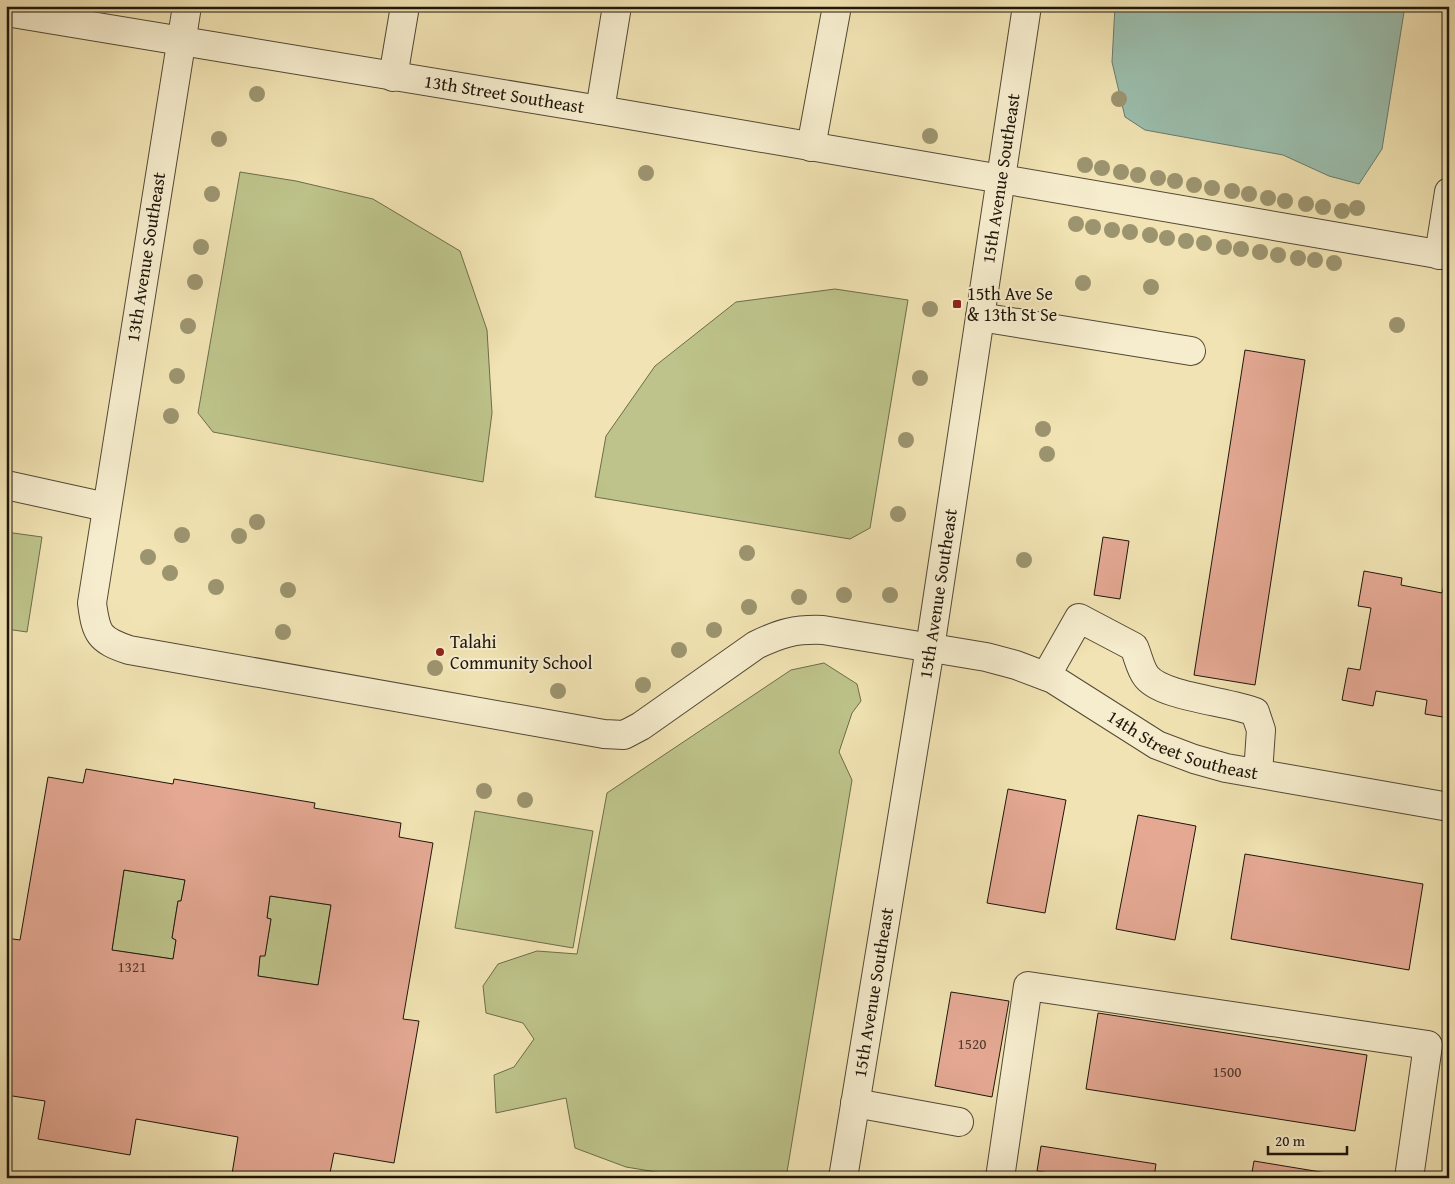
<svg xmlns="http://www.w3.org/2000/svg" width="1455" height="1184" viewBox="0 0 1455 1184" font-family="'Gentium Book Plus',serif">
<rect width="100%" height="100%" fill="#f1e3b3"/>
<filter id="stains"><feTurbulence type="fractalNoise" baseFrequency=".004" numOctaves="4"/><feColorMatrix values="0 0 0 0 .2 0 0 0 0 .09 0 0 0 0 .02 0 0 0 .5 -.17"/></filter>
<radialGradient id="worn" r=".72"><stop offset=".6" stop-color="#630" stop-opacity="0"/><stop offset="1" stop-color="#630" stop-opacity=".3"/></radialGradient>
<g fill="#bdc38a" stroke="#6e6c4a">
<path d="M 240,172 L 296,181 L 373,199 L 460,251 L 487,330 L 492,413 L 483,482 L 213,432 L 198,413 Z"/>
<path d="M 835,289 L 908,300 L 870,528 L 850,539 L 595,497 L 606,436 L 655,366 L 736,302 Z"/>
<path d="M 6,532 L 42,537 L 27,632 L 6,629 Z"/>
<path d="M 824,663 L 857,684 L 861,701 L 852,713 L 839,752 L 852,780 L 786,1178 L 692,1178 L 626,1167 L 575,1148 L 566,1098 L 496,1113 L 494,1075 L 514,1067 L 534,1039 L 523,1023 L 486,1013 L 483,986 L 498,964 L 537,951 L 577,954 L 607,793 L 791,670 Z"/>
<path d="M 475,811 L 593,831 L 573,948 L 455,928 Z"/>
<path d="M 124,870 L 185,880 L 181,901 L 178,901 L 172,938 L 176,940 L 173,959 L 112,950 Z"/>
<path d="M 270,896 L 331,905 L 318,985 L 258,976 L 260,956 L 265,955 L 271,919 L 267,918 Z"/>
</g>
<path fill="#9bbead" stroke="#697b6c" d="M 1115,6 L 1405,6 L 1382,149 L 1359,184 L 1329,176 L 1283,155 L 1145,130 L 1125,117 L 1112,62 Z"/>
<g fill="#e4a893" stroke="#1e160b" fill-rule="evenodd">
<path d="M 1245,350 L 1305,360 L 1255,685 L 1194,675 Z"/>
<path d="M 1103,537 L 1129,541 L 1120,599 L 1094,595 Z"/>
<path d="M 1364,571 L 1402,578 L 1401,585 L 1442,593 L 1444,585 L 1449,585 L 1449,718 L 1425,714 L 1427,700 L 1376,691 L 1373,706 L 1342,700 L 1348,668 L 1360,670 L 1371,608 L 1358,606 Z"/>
<path d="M 86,769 L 173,784 L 174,779 L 315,803 L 314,808 L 401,823 L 399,837 L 433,843 L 403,1019 L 419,1021 L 394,1163 L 334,1153 L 329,1178 L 252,1178 L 232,1174 L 238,1137 L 136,1119 L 130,1155 L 38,1139 L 45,1101 L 6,1095 L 6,938 L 20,940 L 48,777 L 83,783 ZM 124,870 L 185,880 L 181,901 L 178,901 L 172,938 L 176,940 L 173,959 L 112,950 ZM 270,896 L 331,905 L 318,985 L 258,976 L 260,956 L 265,956 L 271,919 L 267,918 Z"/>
<path d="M 1008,789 L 1066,800 L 1045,913 L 987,903 Z"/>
<path d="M 1138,815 L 1196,826 L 1175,940 L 1116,929 Z"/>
<path d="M 1245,854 L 1423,884 L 1409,970 L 1231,939 Z"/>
<path d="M 951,992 L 1009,1001 L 992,1097 L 935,1086 Z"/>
<path d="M 1098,1013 L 1367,1055 L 1355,1131 L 1086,1089 Z"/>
<path d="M 1041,1146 L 1156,1164 L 1154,1178 L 1082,1178 L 1037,1171 Z"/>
<path d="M 1254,1161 L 1357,1178 L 1251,1178 Z"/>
</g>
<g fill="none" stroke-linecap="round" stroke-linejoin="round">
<defs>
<g id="minor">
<path id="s1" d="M 187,6 L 92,603 C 96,634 99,640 129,650 L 604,734 L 624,735 L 641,726 L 756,645 C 781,633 795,629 823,630 L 986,657 L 1016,665 L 1053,679 L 1157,745 L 1194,759 L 1226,768 L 1449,807"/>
<path id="s2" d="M 6,12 L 600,110 L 1449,256"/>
<path d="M 393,77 L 405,6"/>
<path d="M 600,110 L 617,6"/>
<path d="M 811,147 L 837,6"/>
<path d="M 1439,255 L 1449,192"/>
<path d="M 980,317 L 1191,351"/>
<path d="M 6,485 L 106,507"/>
<path d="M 1046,676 L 1079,618 L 1134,647 C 1138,656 1140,668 1146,676 C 1161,697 1228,701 1255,712 L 1261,730 L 1258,773"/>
<path d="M 855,1103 L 959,1122"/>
<path id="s3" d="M 843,1178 L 930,648 L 1027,6"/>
<path d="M 1000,1178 L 1028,986 L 1428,1045 L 1409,1178"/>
</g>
</defs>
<use href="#minor" stroke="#534935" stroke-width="30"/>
<use href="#minor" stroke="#f6edce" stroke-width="28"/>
</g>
<g fill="#9c946f">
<circle cx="257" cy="94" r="8"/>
<circle cx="1119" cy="99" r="8"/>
<circle cx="930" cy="136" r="8"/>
<circle cx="219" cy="139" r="8"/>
<circle cx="1085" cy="165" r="8"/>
<circle cx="1102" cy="168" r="8"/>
<circle cx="1121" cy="172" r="8"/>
<circle cx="646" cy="173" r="8"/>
<circle cx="1138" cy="175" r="8"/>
<circle cx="1158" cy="178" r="8"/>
<circle cx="1175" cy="181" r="8"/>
<circle cx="1194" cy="185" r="8"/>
<circle cx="1212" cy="188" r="8"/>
<circle cx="1232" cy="191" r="8"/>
<circle cx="212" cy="194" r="8"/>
<circle cx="1249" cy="194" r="8"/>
<circle cx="1268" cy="198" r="8"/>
<circle cx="1285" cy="201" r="8"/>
<circle cx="1306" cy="204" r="8"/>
<circle cx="1323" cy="207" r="8"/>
<circle cx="1357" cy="208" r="8"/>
<circle cx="1342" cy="211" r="8"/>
<circle cx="1076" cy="224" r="8"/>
<circle cx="1093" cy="227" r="8"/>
<circle cx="1112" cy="230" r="8"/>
<circle cx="1130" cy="232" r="8"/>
<circle cx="1150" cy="235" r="8"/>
<circle cx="1167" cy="238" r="8"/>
<circle cx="1186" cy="241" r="8"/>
<circle cx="1204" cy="243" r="8"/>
<circle cx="201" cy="247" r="8"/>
<circle cx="1224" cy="247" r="8"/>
<circle cx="1241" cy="249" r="8"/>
<circle cx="1260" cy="252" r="8"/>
<circle cx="1278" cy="255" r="8"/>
<circle cx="1298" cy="258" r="8"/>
<circle cx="1315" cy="260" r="8"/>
<circle cx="1334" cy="263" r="8"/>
<circle cx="195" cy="282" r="8"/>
<circle cx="1083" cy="283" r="8"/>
<circle cx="1151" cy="287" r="8"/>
<circle cx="930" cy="309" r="8"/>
<circle cx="1397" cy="325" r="8"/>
<circle cx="188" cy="326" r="8"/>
<circle cx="177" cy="376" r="8"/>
<circle cx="920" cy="378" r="8"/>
<circle cx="171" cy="416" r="8"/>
<circle cx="1043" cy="429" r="8"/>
<circle cx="906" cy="440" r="8"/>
<circle cx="1047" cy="454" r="8"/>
<circle cx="898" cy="514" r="8"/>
<circle cx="257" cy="522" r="8"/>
<circle cx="182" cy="535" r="8"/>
<circle cx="239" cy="536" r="8"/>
<circle cx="747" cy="553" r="8"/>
<circle cx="148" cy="557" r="8"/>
<circle cx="1024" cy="560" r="8"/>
<circle cx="170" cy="573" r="8"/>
<circle cx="216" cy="587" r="8"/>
<circle cx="288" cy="590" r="8"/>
<circle cx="844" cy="595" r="8"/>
<circle cx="890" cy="595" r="8"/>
<circle cx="799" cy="597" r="8"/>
<circle cx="749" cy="607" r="8"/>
<circle cx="714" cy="630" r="8"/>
<circle cx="283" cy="632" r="8"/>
<circle cx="679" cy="650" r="8"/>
<circle cx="435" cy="668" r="8"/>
<circle cx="643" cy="685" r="8"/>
<circle cx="558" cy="691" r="8"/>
<circle cx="484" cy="791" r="8"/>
<circle cx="525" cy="800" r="8"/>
</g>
<g fill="#8f2418" stroke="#f6edce" stroke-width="2">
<rect x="952" y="299" width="10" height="10" rx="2.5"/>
<circle cx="440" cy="652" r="5"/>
</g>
<g text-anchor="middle" stroke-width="4" stroke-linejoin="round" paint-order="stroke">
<g font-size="15" fill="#503a2d">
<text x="132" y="972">1321</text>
<text x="972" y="1049">1520</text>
<text x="1227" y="1077">1500</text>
</g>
<g font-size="18" fill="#1e160b" stroke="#f6edce">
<text dy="6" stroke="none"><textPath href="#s2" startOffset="505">13th Street Southeast</textPath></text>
<text dy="6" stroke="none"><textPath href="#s3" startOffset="1012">15th Avenue Southeast</textPath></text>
<text transform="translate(146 257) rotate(-81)" y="6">13th Avenue Southeast</text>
<text dy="6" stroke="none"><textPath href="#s3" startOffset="592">15th Avenue Southeast</textPath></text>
<text dy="6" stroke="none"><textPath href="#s1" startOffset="1785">14th Street Southeast</textPath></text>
<text dy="6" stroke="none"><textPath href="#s3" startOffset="188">15th Avenue Southeast</textPath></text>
</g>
<g font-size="18" fill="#1e160b" stroke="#f6edce" text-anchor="start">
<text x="967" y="300">15th Ave Se<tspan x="967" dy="21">&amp; 13th St Se</tspan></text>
<text x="450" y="648">Talahi<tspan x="450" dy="21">Community School</tspan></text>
</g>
</g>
<rect width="1455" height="1184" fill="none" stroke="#f1e3b3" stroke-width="25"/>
<rect x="8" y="8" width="1440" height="1169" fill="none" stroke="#1e160b" stroke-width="2.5"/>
<rect x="12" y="12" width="1430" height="1159" fill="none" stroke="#1e160b"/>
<path d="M1268 1146v8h79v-8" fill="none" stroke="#1e160b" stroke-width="2.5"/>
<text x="1275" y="1146" font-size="15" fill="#1e160b" stroke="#f6edce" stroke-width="4" paint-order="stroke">20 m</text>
<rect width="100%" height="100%" filter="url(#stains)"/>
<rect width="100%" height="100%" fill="url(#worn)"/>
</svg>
